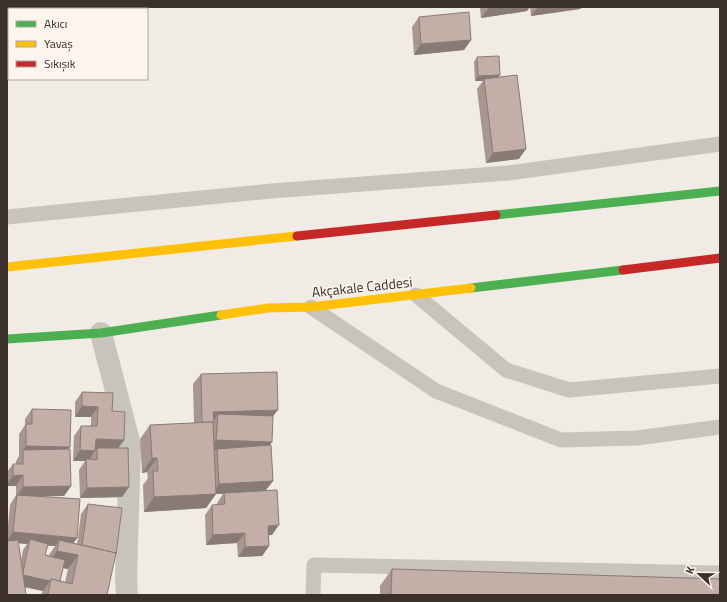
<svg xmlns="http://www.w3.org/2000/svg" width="727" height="602" viewBox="0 0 727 602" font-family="'Titillium Web',sans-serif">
<rect width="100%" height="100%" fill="#f0ebe5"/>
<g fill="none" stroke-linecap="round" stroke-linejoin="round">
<g stroke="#c9c3be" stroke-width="15">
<path d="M 7,217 L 271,191 L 508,173 L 720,144"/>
<path d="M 416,295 L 506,370 L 569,390 L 720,376"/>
<path d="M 311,307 L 436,391 L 561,440 L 637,438 L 720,427"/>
<path d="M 313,595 L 314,565 L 720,573"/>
</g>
<path stroke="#c9c3be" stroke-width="22" d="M 101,333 L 130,445 L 126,577 L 127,595"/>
<g stroke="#4caf50" stroke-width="9">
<path d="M 496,215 L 720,191"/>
<path d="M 471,288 L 623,270"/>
<path d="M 7,339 L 101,333 L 221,315"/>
</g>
<g stroke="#ffc107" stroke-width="9">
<path d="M 7,267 L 297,236"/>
<path d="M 221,315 L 268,308 L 311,307 L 471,288"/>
</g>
<g stroke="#c62828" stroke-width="9">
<path d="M 297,236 L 496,215"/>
<path d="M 623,270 L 720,258"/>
</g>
</g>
<g fill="#a89690" fill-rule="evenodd">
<path d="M 480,7 L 582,7 L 580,9 L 531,16 L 530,7 L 527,11 L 481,18 Z"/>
<path d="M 419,17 L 471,40 L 464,50 L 414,55 L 412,27 Z"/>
<path d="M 477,57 L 500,75 L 498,77 L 519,159 L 486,163 L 477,89 L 483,81 L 475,81 L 474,62 Z"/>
<path d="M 201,374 L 273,417 L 270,445 L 273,481 L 266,490 L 272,535 L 268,535 L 269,546 L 262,556 L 238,557 L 237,543 L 206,545 L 205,515 L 212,505 L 217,505 L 217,503 L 223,494 L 216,494 L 206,508 L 144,512 L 143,485 L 148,478 L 147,472 L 142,473 L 140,439 L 150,425 L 194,423 L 193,384 Z"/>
<path d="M 82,392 L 112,411 L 124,440 L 118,448 L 129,487 L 122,497 L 80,498 L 79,470 L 85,461 L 73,461 L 74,436 L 81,426 L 91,426 L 91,417 L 75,417 L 75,402 Z"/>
<path d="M 32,409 L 68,449 L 71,486 L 64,496 L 42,496 L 77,538 L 73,543 L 77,544 L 81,514 L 88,504 L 115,555 L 107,595 L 41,595 L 43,591 L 25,587 L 7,595 L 7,535 L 10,505 L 16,495 L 16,486 L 7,486 L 7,472 L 13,464 L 16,464 L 16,461 L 19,456 L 19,434 L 25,425 L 25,419 ZM 18,543 L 27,544 L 23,550 L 21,560 ZM 48,546 L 55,546 L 49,555 L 49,556 L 45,555 ZM 63,568 L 68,569 L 65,582 L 60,581 Z"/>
<path d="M 392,569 L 720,595 L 380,595 L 380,586 Z"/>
</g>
<g fill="#887a75">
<path d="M 489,7 L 530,7 L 527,11 L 481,18 Z"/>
<path d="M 538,7 L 582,7 L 580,9 L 531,16 Z"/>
<path d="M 471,40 L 464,50 L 414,55 L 421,44 Z"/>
<path d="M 500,75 L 496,80 L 484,79 L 483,81 L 475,81 L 478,76 Z"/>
<path d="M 526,149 L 519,159 L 486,163 L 493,153 Z"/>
<path d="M 82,406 L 98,407 L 91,417 L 75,417 Z"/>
<path d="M 278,410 L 270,420 L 218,414 L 213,422 L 213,412 Z"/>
<path d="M 96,439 L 124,440 L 117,450 L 88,449 Z"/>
<path d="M 216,440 L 272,442 L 265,452 L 217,449 L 216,450 L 209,450 Z"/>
<path d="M 26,446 L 70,447 L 63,457 L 23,450 L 19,456 Z"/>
<path d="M 80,450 L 95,451 L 88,461 L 86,459 L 85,461 L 73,461 Z"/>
<path d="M 152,458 L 157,458 L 147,472 L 142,473 Z"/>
<path d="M 23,475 L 16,486 L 7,486 L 7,484 L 13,476 Z"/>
<path d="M 273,481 L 265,491 L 216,494 L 206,508 L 144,512 L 154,497 L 212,494 L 219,484 Z"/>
<path d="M 71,486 L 64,496 L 16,497 L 23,487 Z"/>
<path d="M 129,487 L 122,497 L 80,498 L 87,488 Z"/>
<path d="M 279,525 L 272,535 L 261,536 L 268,526 Z"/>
<path d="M 13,532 L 77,538 L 70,548 L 59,540 L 55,546 L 29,544 L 30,539 L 27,544 L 7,542 L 7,541 Z"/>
<path d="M 245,533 L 237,543 L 206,545 L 213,535 Z"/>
<path d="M 269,546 L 262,556 L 238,557 L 245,547 Z"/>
<path d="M 57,551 L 116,554 L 109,564 L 78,555 L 68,569 L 47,565 Z"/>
<path d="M 22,575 L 50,581 L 43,591 L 15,585 Z"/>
</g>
<g fill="#c3afa7" stroke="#887a75">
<path d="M 469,12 L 471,40 L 421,44 L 419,17 Z"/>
<path d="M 499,56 L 500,75 L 478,76 L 477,57 Z"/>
<path d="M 517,75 L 526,149 L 493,153 L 484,79 Z"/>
<path d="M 277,372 L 278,410 L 213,412 L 214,422 L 202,422 L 201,374 Z"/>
<path d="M 82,392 L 113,393 L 112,411 L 125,412 L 124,440 L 96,439 L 95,451 L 80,450 L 81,426 L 97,426 L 98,407 L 82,406 Z"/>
<path d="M 32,409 L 71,410 L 70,447 L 26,446 L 26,424 L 32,424 Z"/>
<path d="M 218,414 L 273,416 L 272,442 L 216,440 Z"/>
<path d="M 213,422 L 216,494 L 154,497 L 153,471 L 158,471 L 157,458 L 152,458 L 150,425 Z"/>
<path d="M 271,445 L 273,481 L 219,484 L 217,449 Z"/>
<path d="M 97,448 L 128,448 L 129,487 L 87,488 L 86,459 L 97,460 Z"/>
<path d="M 70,449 L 71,486 L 23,487 L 23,475 L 13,476 L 13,464 L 23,464 L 23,450 Z"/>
<path d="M 277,490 L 279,525 L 268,526 L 269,546 L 245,547 L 245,533 L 213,535 L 212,505 L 225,504 L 224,493 Z"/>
<path d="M 17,495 L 80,499 L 77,538 L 13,532 Z"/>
<path d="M 88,504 L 122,508 L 116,554 L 116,553 L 82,545 Z"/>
<path d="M 30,539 L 48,544 L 45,555 L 65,560 L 60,581 L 51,579 L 50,581 L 23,575 L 23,572 Z"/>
<path d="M 18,540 L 26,595 L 7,595 L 7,541 Z"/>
<path d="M 59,540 L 116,553 L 107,595 L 52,595 L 48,594 L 51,579 L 72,584 L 78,555 L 57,551 Z"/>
<path d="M 392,569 L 720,579 L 720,595 L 391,595 Z"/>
</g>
<g text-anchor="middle" stroke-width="3" stroke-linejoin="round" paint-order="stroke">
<g font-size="14" fill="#3b302b" stroke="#fbf5ee">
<text transform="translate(362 287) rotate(-6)" y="5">Akçakale Caddesi</text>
</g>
</g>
<rect width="727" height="602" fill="none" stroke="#3b302b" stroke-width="16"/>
<rect x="8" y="8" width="140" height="72" fill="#fbf5ee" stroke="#aea6a0"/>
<rect x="16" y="21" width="20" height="6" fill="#4caf50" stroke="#aea6a0"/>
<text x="44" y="28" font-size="12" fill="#3b302b">Akıcı</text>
<rect x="16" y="41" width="20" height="6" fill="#ffc107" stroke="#aea6a0"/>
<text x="44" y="48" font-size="12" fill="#3b302b">Yavaş</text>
<rect x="16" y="61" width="20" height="6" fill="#c62828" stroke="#aea6a0"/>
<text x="44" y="68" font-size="12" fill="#3b302b">Sıkışık</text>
<g transform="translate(699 574) rotate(292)" stroke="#fbf5ee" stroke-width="3" paint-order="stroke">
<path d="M0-3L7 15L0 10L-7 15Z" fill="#3b302b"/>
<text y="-6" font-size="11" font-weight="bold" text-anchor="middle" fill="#3b302b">K</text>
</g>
</svg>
